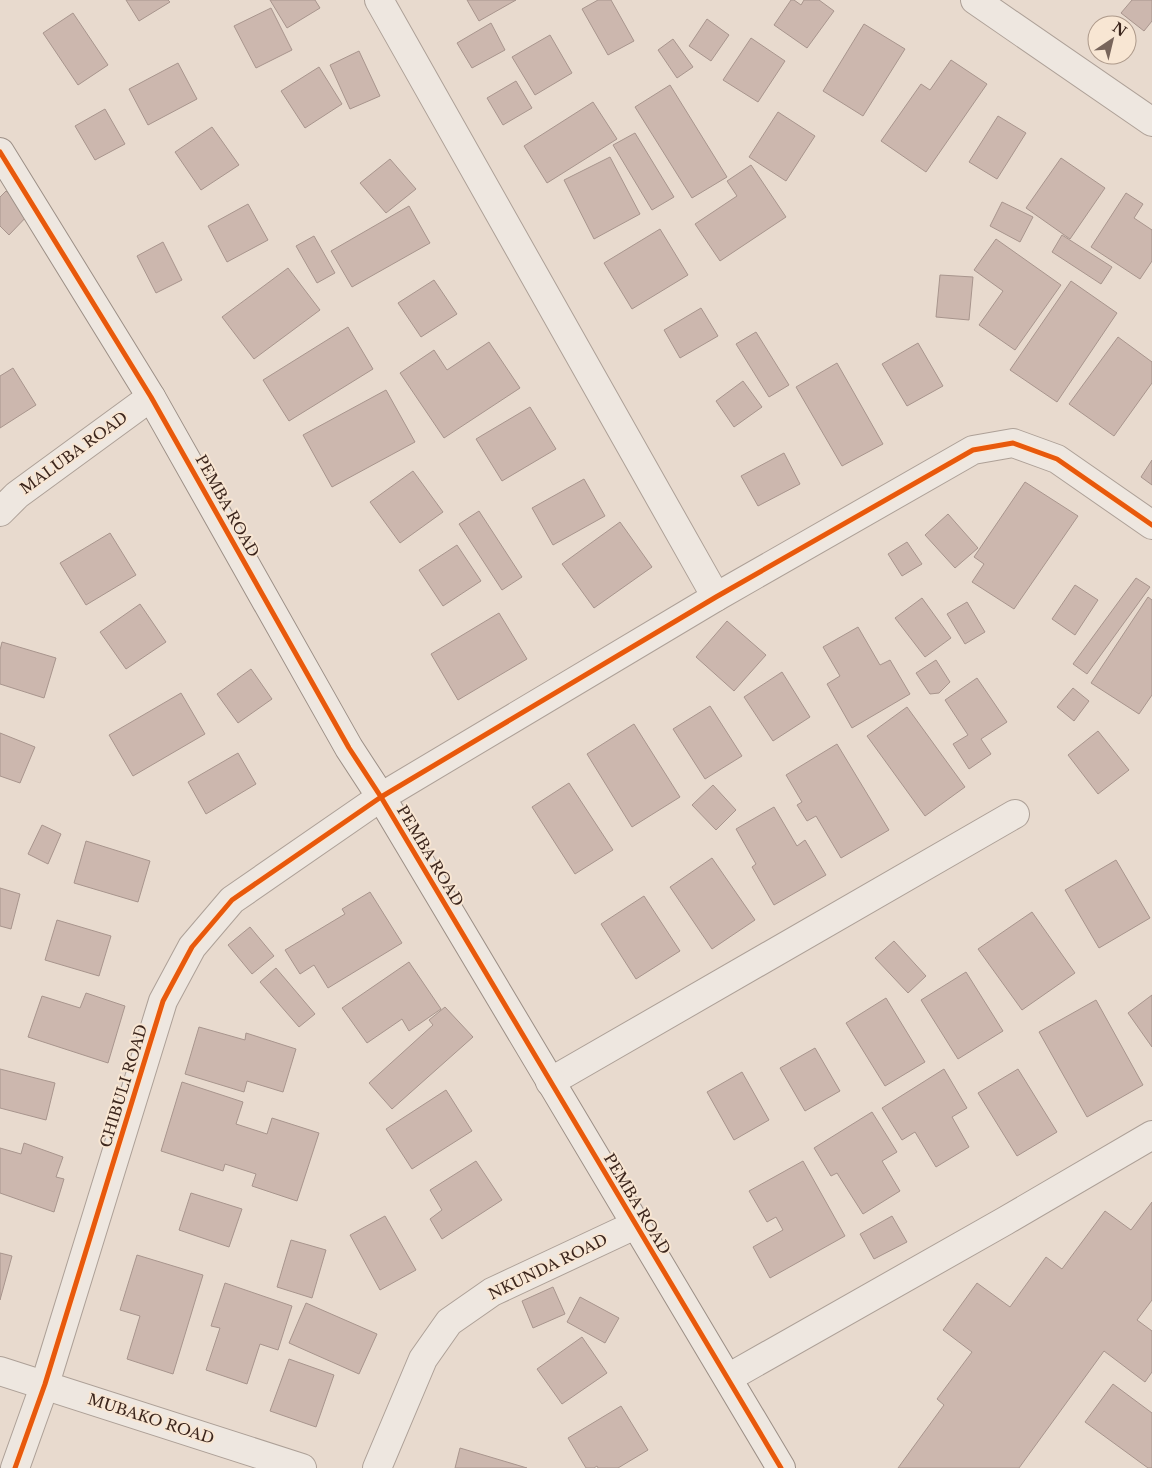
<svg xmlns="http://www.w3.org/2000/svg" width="1152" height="1468" viewBox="0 0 1152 1468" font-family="'Libre Baskerville',serif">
<rect width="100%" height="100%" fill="#e8dace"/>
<g fill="#ccb7ae" stroke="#a8958d">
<path d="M 126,0 L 168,0 L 170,2 L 139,21 Z"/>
<path d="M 270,0 L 315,0 L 320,8 L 287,28 Z"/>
<path d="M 467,0 L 516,0 L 479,21 Z"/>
<path d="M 598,0 L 611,0 L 634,41 L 608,55 L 582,9 Z"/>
<path d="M 791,0 L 794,0 L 801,5 L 804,0 L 819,0 L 834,11 L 807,48 L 774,25 Z"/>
<path d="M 1132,0 L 1152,0 L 1152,21 L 1144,31 L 1121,13 Z"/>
<path d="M 271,8 L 292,50 L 256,68 L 234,26 Z"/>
<path d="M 73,13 L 108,65 L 78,85 L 43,33 Z"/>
<path d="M 707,19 L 729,35 L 711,61 L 689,46 Z"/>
<path d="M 491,23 L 505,50 L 472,68 L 457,43 Z"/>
<path d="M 864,24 L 905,49 L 863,116 L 823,91 Z"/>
<path d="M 550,35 L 572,73 L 535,95 L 512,57 Z"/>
<path d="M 751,38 L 785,61 L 758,102 L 723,80 Z"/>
<path d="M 673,39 L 693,67 L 677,78 L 658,50 Z"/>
<path d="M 359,51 L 380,96 L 350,109 L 330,65 Z"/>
<path d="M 951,60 L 987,84 L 926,172 L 881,141 L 921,84 L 930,90 Z"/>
<path d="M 178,63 L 197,99 L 148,125 L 129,89 Z"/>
<path d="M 319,67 L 342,104 L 305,128 L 281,91 Z"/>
<path d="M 516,81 L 532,108 L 503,125 L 487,98 Z"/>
<path d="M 670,85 L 727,177 L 692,198 L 635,107 Z"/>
<path d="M 593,102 L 617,139 L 547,183 L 524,146 Z"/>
<path d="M 105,109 L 125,144 L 95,160 L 75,126 Z"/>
<path d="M 778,112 L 815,136 L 786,181 L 749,157 Z"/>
<path d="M 998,116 L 1026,133 L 997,179 L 969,162 Z"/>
<path d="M 212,127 L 239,165 L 201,190 L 175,152 Z"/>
<path d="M 635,133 L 674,197 L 652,210 L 613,145 Z"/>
<path d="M 610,157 L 640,214 L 594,239 L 564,180 Z"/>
<path d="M 1061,158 L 1105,188 L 1070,239 L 1026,208 Z"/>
<path d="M 390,159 L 416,189 L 386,213 L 360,183 Z"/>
<path d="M 751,165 L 786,217 L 720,261 L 695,224 L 737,196 L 727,181 Z"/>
<path d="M 6,191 L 30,213 L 9,235 L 0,226 L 0,197 Z"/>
<path d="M 1126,193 L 1143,204 L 1134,218 L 1152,230 L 1152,261 L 1140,279 L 1091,247 Z"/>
<path d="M 1002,202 L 1033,217 L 1020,242 L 990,226 Z"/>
<path d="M 248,204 L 268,240 L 227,262 L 208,226 Z"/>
<path d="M 409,206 L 430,243 L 352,287 L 331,251 Z"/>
<path d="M 660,229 L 688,275 L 632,309 L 604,263 Z"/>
<path d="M 1062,235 L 1112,267 L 1101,284 L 1052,252 Z"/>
<path d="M 314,236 L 335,273 L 317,283 L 296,246 Z"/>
<path d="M 996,239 L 1061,285 L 1015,350 L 979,325 L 1003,291 L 974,270 Z"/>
<path d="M 163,242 L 182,280 L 156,293 L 137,256 Z"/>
<path d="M 288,268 L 320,310 L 254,359 L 222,317 Z"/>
<path d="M 940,275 L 973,277 L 969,320 L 936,317 Z"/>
<path d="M 434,280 L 457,314 L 421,337 L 398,303 Z"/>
<path d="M 1071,281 L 1117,313 L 1057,402 L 1010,370 Z"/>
<path d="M 701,308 L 718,336 L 680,358 L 664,330 Z"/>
<path d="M 348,327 L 373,369 L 289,421 L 263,380 Z"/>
<path d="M 756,332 L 789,385 L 769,397 L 736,344 Z"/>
<path d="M 1118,337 L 1152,362 L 1152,383 L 1114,436 L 1069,404 Z"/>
<path d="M 489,342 L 520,388 L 444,438 L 400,373 L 434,350 L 447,370 Z"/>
<path d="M 918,343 L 943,386 L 907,406 L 882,364 Z"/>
<path d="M 837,363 L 883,444 L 842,466 L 796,387 Z"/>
<path d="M 13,368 L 36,405 L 0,428 L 0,376 Z"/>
<path d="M 743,381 L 762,407 L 734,427 L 716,401 Z"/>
<path d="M 386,390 L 415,442 L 332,487 L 303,435 Z"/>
<path d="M 530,407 L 556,449 L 502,481 L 476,439 Z"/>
<path d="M 784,453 L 800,484 L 758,506 L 741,476 Z"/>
<path d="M 1152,460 L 1152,485 L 1141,477 Z"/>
<path d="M 413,471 L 443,512 L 400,543 L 370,502 Z"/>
<path d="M 584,479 L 605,516 L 553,545 L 532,508 Z"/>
<path d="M 1025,482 L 1078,516 L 1014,609 L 972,582 L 984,564 L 974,557 Z"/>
<path d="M 479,511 L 522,577 L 502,590 L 459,524 Z"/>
<path d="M 948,514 L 978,548 L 955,568 L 925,535 Z"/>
<path d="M 620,522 L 652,567 L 594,608 L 562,564 Z"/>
<path d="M 110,533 L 136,575 L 86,605 L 60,563 Z"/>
<path d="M 907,542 L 922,564 L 902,576 L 888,554 Z"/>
<path d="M 457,545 L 481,581 L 443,606 L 419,570 Z"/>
<path d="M 1136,578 L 1150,587 L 1087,674 L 1073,664 Z"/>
<path d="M 1075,585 L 1098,600 L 1075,635 L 1052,619 Z"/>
<path d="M 1148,597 L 1152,600 L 1152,695 L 1139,714 L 1091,683 Z"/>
<path d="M 922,598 L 951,638 L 925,657 L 895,618 Z"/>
<path d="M 967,602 L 985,632 L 965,644 L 947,614 Z"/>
<path d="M 140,604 L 166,642 L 126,669 L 100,632 Z"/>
<path d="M 499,613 L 527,659 L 458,700 L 431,654 Z"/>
<path d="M 727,621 L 766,655 L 734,691 L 696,657 Z"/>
<path d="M 858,627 L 880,665 L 890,660 L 910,694 L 852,728 L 827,684 L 840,676 L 823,647 Z"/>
<path d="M 2,642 L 56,658 L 44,698 L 0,684 L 0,650 Z"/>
<path d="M 936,660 L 950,682 L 939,693 L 930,694 L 916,673 Z"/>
<path d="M 251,669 L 272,699 L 238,723 L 217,694 Z"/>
<path d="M 782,672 L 810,717 L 773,741 L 744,697 Z"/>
<path d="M 977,678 L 1007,722 L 981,739 L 991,754 L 969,769 L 953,744 L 968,735 L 945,700 Z"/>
<path d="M 1073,688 L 1089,701 L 1074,721 L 1057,707 Z"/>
<path d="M 181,693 L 205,734 L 133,776 L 109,735 Z"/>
<path d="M 710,706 L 742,756 L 705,779 L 673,729 Z"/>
<path d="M 907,707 L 965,787 L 925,816 L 867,736 Z"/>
<path d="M 634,724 L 680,797 L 632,827 L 587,754 Z"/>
<path d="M 1098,731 L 1129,770 L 1098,794 L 1068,755 Z"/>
<path d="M 0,733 L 35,747 L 20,783 L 0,776 Z"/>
<path d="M 837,744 L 889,830 L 841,858 L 816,816 L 807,821 L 797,805 L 802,802 L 786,775 Z"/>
<path d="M 238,753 L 256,784 L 206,814 L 188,782 Z"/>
<path d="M 569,783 L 613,850 L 575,874 L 532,807 Z"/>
<path d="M 713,785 L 736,810 L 716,830 L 692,805 Z"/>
<path d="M 774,807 L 797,846 L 805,840 L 826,875 L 774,905 L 752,867 L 756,864 L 736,829 Z"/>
<path d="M 42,825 L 61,834 L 48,864 L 28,854 Z"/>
<path d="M 86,841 L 150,861 L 138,902 L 74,883 Z"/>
<path d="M 712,858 L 755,920 L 712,949 L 670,887 Z"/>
<path d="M 1116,860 L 1150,918 L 1099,948 L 1065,890 Z"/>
<path d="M 0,888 L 20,894 L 11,929 L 0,926 Z"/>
<path d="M 370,892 L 402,943 L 328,988 L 314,965 L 300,974 L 285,950 L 345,914 L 342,909 Z"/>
<path d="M 644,896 L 680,951 L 636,979 L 601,924 Z"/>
<path d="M 1032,912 L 1075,973 L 1022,1010 L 978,949 Z"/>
<path d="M 57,920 L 111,936 L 99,976 L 45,960 Z"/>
<path d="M 250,927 L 274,956 L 252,974 L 228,945 Z"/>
<path d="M 894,941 L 926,976 L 908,993 L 875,958 Z"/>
<path d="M 409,962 L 441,1009 L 409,1031 L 402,1019 L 367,1043 L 342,1008 Z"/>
<path d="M 276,968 L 315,1014 L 299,1027 L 260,982 Z"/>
<path d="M 966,972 L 1003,1031 L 958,1059 L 921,1000 Z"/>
<path d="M 86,993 L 125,1006 L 108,1063 L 28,1037 L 42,996 L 80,1008 Z"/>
<path d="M 1152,995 L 1152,1047 L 1128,1013 Z"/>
<path d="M 886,998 L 925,1062 L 885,1086 L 846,1023 Z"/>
<path d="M 1096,1000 L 1143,1085 L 1087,1117 L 1039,1032 Z"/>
<path d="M 445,1007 L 473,1037 L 392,1109 L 369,1083 L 433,1025 L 429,1020 Z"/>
<path d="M 199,1027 L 245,1040 L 246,1033 L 296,1049 L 283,1092 L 247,1081 L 244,1092 L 185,1074 Z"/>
<path d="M 815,1048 L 840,1091 L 805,1111 L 780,1068 Z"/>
<path d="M 0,1069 L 55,1083 L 46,1120 L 0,1108 Z"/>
<path d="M 944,1069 L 967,1108 L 952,1117 L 969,1147 L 936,1167 L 915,1132 L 902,1140 L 882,1108 Z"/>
<path d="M 1018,1069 L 1057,1132 L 1017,1156 L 978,1093 Z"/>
<path d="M 742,1072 L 769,1120 L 734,1140 L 707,1092 Z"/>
<path d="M 182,1082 L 243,1102 L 236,1124 L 267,1134 L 272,1118 L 319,1133 L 297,1201 L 252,1186 L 256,1174 L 225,1164 L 223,1171 L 161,1151 Z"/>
<path d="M 446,1090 L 472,1131 L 412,1169 L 386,1129 Z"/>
<path d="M 872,1112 L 897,1152 L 882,1161 L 900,1191 L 863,1214 L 837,1173 L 831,1176 L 814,1148 Z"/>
<path d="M 24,1143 L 63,1157 L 56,1177 L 64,1179 L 54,1212 L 0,1193 L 0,1148 L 21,1154 Z"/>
<path d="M 476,1161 L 502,1200 L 442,1239 L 430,1219 L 442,1210 L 430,1190 Z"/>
<path d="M 803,1161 L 845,1236 L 770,1278 L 753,1247 L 783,1230 L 776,1217 L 767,1222 L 749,1191 Z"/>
<path d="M 191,1193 L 242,1209 L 229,1247 L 179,1230 Z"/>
<path d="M 1152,1202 L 1152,1300 L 1137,1320 L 1152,1331 L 1152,1372 L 1145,1382 L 1104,1351 L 1019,1468 L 898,1468 L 944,1405 L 937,1399 L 972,1352 L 943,1330 L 977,1283 L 1010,1307 L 1046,1257 L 1062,1269 L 1105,1211 L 1131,1230 Z"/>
<path d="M 385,1216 L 416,1270 L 380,1290 L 350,1235 Z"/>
<path d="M 892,1216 L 907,1242 L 874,1259 L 860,1234 Z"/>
<path d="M 291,1240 L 326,1250 L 312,1298 L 277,1287 Z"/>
<path d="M 0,1253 L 12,1256 L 0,1300 Z"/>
<path d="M 137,1255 L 203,1275 L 173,1374 L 127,1359 L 140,1316 L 120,1310 Z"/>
<path d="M 225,1283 L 292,1306 L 278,1350 L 260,1344 L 247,1384 L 206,1370 L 220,1328 L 211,1326 Z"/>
<path d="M 553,1287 L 565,1314 L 533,1328 L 522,1301 Z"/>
<path d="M 580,1297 L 619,1318 L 605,1343 L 567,1322 Z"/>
<path d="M 306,1303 L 377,1334 L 359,1374 L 289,1343 Z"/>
<path d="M 582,1337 L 607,1373 L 562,1404 L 537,1369 Z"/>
<path d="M 289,1359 L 334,1375 L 316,1427 L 270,1411 Z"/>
<path d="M 1113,1384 L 1152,1413 L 1152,1468 L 1148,1468 L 1085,1422 Z"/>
<path d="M 621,1406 L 648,1450 L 618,1468 L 598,1468 L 597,1466 L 594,1468 L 586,1468 L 568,1438 Z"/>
<path d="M 460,1448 L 527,1468 L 455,1468 Z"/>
</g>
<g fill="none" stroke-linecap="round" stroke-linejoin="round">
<defs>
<g id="street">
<path d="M 379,0 L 716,597"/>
<path d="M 975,0 L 1152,122"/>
<path d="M 0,512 L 17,495 L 151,397"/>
<path d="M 550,1082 L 1015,814"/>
<path d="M 0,1371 L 302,1468"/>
<path d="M 728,1378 L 1005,1221 L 1152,1135"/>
<path d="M 15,1468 L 45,1384 L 163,1001 L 192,947 L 232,900 L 381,797 L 716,597 L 973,450 L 1013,443 L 1057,459 L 1152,525"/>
<path d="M 377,1468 L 423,1359 L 449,1322 L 492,1292 L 635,1225"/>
</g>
<path id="secondary" d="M 0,152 L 151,397 L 349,748 L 381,797 L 781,1468"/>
</defs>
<use href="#street" stroke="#ada097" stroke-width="30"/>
<use href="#secondary" stroke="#9c8f86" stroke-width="30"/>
<use href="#street" stroke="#eee7e0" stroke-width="28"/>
<use href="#secondary" stroke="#eee7e0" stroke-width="28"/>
<defs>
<g id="cycleway">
<path d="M 0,152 L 151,397 L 349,748 L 381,797 L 781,1468"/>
<path d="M 15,1468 L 45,1384 L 163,1001 L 192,947 L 232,900 L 381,797 L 716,597 L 973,450 L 1013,443 L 1057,459 L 1152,525"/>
</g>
</defs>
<use href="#cycleway" stroke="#f8e6d3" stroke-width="8"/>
<use href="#cycleway" stroke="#e8590c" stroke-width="5"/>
</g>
<g text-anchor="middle" stroke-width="4" stroke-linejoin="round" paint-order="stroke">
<g font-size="15" fill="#3c261d" stroke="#f8e6d3">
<text transform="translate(74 453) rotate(-36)" y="5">MALUBA ROAD</text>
<text transform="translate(227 506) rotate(61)" y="5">PEMBA ROAD</text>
<text transform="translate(430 856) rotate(59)" y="5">PEMBA ROAD</text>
<text transform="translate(124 1086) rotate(-73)" y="5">CHIBULI ROAD</text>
<text transform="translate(637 1204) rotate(59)" y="5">PEMBA ROAD</text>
<text transform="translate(548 1267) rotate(-26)" y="5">NKUNDA ROAD</text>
<text transform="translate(151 1419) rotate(18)" y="5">MUBAKO ROAD</text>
</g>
</g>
<g transform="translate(1112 40) rotate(35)"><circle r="24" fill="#f8e6d3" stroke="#ad998a"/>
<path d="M0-4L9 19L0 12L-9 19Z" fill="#78655b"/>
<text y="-8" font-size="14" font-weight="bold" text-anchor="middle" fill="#3c261d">N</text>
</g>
</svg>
